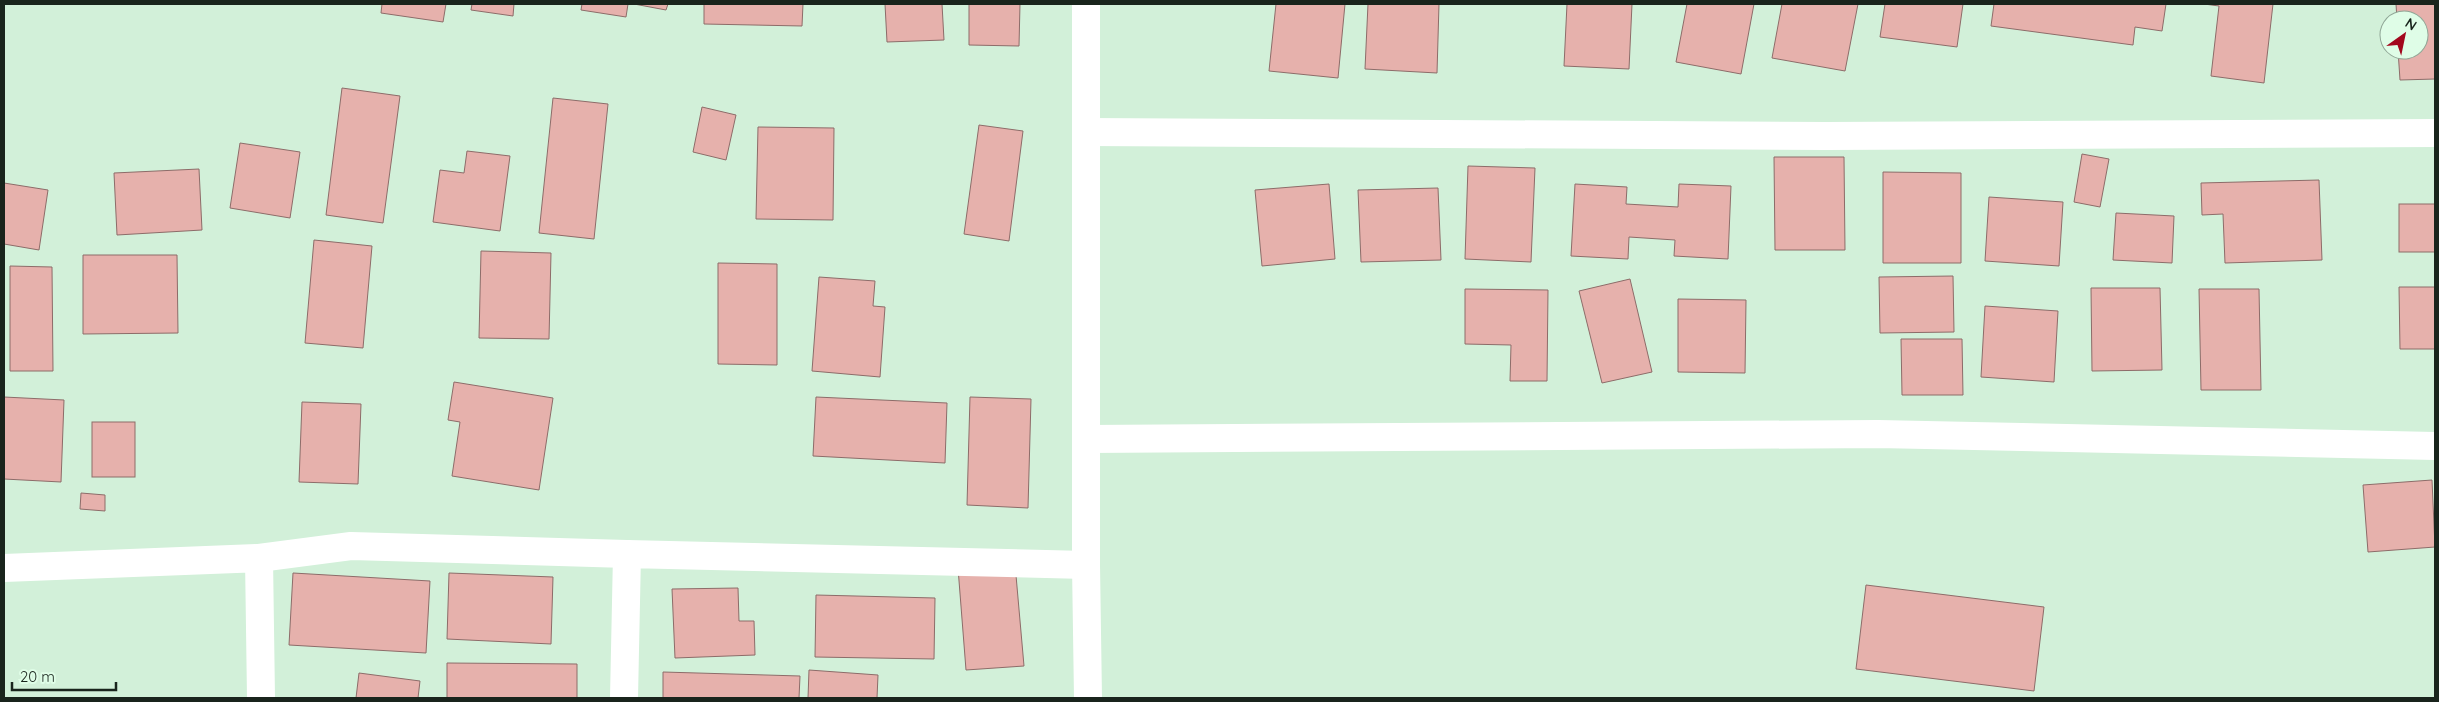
<svg xmlns="http://www.w3.org/2000/svg" width="2439" height="702" viewBox="0 0 2439 702" font-family="Quicksand,sans-serif">
<rect width="100%" height="100%" fill="#d2f0d9"/>
<g fill="#e6b1ac" stroke="#8d6c69">
<path d="M 382,4 L 446,4 L 443,22 L 381,13 Z"/>
<path d="M 472,4 L 514,4 L 513,16 L 471,10 Z"/>
<path d="M 582,4 L 628,4 L 626,17 L 581,10 Z"/>
<path d="M 634,4 L 668,4 L 666,10 Z"/>
<path d="M 704,4 L 803,4 L 802,26 L 704,24 Z"/>
<path d="M 885,4 L 942,4 L 944,40 L 887,42 Z"/>
<path d="M 969,4 L 1020,4 L 1019,46 L 969,45 Z"/>
<path d="M 1276,4 L 1345,4 L 1338,78 L 1269,71 Z"/>
<path d="M 1368,4 L 1439,4 L 1437,73 L 1365,69 Z"/>
<path d="M 1567,4 L 1632,4 L 1629,69 L 1564,66 Z"/>
<path d="M 1687,4 L 1754,4 L 1741,74 L 1676,62 Z"/>
<path d="M 1782,4 L 1858,4 L 1845,71 L 1772,58 Z"/>
<path d="M 1885,4 L 1963,4 L 1957,47 L 1880,37 Z"/>
<path d="M 1994,4 L 2166,4 L 2162,31 L 2135,27 L 2133,45 L 1991,26 Z"/>
<path d="M 2204,4 L 2273,4 L 2264,83 L 2211,76 L 2219,6 Z"/>
<path d="M 2396,4 L 2435,4 L 2435,79 L 2400,80 L 2398,50 L 2419,50 L 2419,20 L 2397,20 Z"/>
<path d="M 342,88 L 400,96 L 383,223 L 326,215 Z"/>
<path d="M 553,98 L 608,104 L 594,239 L 539,233 Z"/>
<path d="M 702,107 L 736,115 L 726,160 L 693,152 Z"/>
<path d="M 979,125 L 1023,131 L 1009,241 L 964,234 Z"/>
<path d="M 758,127 L 834,128 L 833,220 L 756,219 Z"/>
<path d="M 240,143 L 300,152 L 290,218 L 230,208 Z"/>
<path d="M 467,151 L 510,156 L 500,231 L 433,222 L 440,170 L 464,173 Z"/>
<path d="M 2082,154 L 2109,159 L 2100,207 L 2074,202 Z"/>
<path d="M 1774,157 L 1844,157 L 1845,250 L 1775,250 Z"/>
<path d="M 1468,166 L 1535,168 L 1531,262 L 1465,259 Z"/>
<path d="M 199,169 L 202,230 L 117,235 L 114,173 Z"/>
<path d="M 1883,172 L 1961,173 L 1961,263 L 1883,263 Z"/>
<path d="M 2319,180 L 2322,260 L 2225,263 L 2223,214 L 2202,215 L 2201,183 Z"/>
<path d="M 4,183 L 48,190 L 39,250 L 4,244 Z"/>
<path d="M 1329,184 L 1335,259 L 1262,266 L 1255,190 Z"/>
<path d="M 1575,184 L 1627,187 L 1626,204 L 1678,207 L 1679,184 L 1731,186 L 1728,259 L 1674,256 L 1675,240 L 1629,237 L 1628,259 L 1571,256 Z"/>
<path d="M 1438,188 L 1441,260 L 1361,262 L 1358,190 Z"/>
<path d="M 1989,197 L 2063,202 L 2059,266 L 1985,261 Z"/>
<rect x="2399" y="204" width="36" height="48"/>
<path d="M 2116,213 L 2174,216 L 2172,263 L 2113,260 Z"/>
<path d="M 314,240 L 372,246 L 363,348 L 305,343 Z"/>
<path d="M 481,251 L 551,253 L 549,339 L 479,338 Z"/>
<path d="M 83,255 L 177,255 L 178,333 L 83,334 Z"/>
<path d="M 718,263 L 777,264 L 777,365 L 718,364 Z"/>
<path d="M 10,266 L 52,267 L 53,371 L 10,371 Z"/>
<path d="M 1953,276 L 1954,332 L 1880,333 L 1879,277 Z"/>
<path d="M 819,277 L 875,281 L 873,306 L 885,307 L 880,377 L 812,371 Z"/>
<path d="M 1630,279 L 1652,372 L 1602,383 L 1579,291 Z"/>
<path d="M 2399,287 L 2435,287 L 2435,349 L 2400,349 Z"/>
<path d="M 2091,288 L 2160,288 L 2162,370 L 2092,371 Z"/>
<path d="M 1465,289 L 1548,290 L 1547,381 L 1510,381 L 1511,345 L 1465,344 Z"/>
<path d="M 2199,289 L 2259,289 L 2261,390 L 2201,390 Z"/>
<path d="M 1678,299 L 1746,300 L 1745,373 L 1678,372 Z"/>
<path d="M 1985,306 L 2058,311 L 2054,382 L 1981,377 Z"/>
<path d="M 1901,339 L 1962,339 L 1963,395 L 1902,395 Z"/>
<path d="M 454,382 L 553,398 L 539,490 L 452,476 L 460,422 L 448,420 Z"/>
<path d="M 4,397 L 64,400 L 61,482 L 4,479 Z"/>
<path d="M 816,397 L 947,403 L 945,463 L 813,456 Z"/>
<path d="M 970,397 L 1031,399 L 1028,508 L 967,505 Z"/>
<path d="M 302,402 L 361,404 L 358,484 L 299,482 Z"/>
<rect x="92" y="422" width="43" height="55"/>
<path d="M 2432,480 L 2435,547 L 2368,552 L 2363,485 Z"/>
<path d="M 81,493 L 105,495 L 105,511 L 80,509 Z"/>
<path d="M 1015,564 L 1024,666 L 966,670 L 958,568 Z"/>
<path d="M 293,573 L 430,581 L 426,653 L 289,645 Z"/>
<path d="M 449,573 L 553,577 L 551,644 L 447,639 Z"/>
<path d="M 1866,585 L 2044,607 L 2034,691 L 1856,669 Z"/>
<path d="M 738,588 L 739,621 L 754,621 L 755,655 L 675,658 L 672,589 Z"/>
<path d="M 816,595 L 935,598 L 934,659 L 815,657 Z"/>
<path d="M 447,663 L 577,664 L 577,698 L 447,698 Z"/>
<path d="M 809,670 L 878,675 L 877,698 L 808,698 Z"/>
<path d="M 663,672 L 800,676 L 799,698 L 663,698 Z"/>
<path d="M 359,673 L 420,681 L 418,698 L 356,698 Z"/>
</g>
<g fill="none" stroke-linecap="round" stroke-linejoin="round">
<g stroke="#fff" stroke-width="28">
<path d="M 1086,4 L 1086,565 L 1088,698"/>
<path d="M 1086,132 L 1826,136 L 2435,133"/>
<path d="M 1087,439 L 1878,434 L 2435,446"/>
<path d="M 259,558 L 351,546 L 627,554"/>
<path d="M 4,568 L 259,558 L 261,698"/>
<path d="M 624,698 L 627,554 L 1086,565"/>
</g>
</g>
<rect width="2439" height="702" fill="none" stroke="#19241c" stroke-width="10"/>
<g transform="translate(2404 35) rotate(33)"><circle r="24" fill="#dffde7" stroke="#90a696"/>
<path d="M0-4L9 19L0 12L-9 19Z" fill="#a3071d"/>
<text y="-8" font-size="14" font-weight="bold" text-anchor="middle" fill="#19241c">N</text>
</g>
<path d="M12 682v8h104v-8" fill="none" stroke="#19241c" stroke-width="2.5"/>
<text x="20" y="682" font-size="15" fill="#19241c" stroke="#dffde7" stroke-width="4" paint-order="stroke">20 m</text>
</svg>
